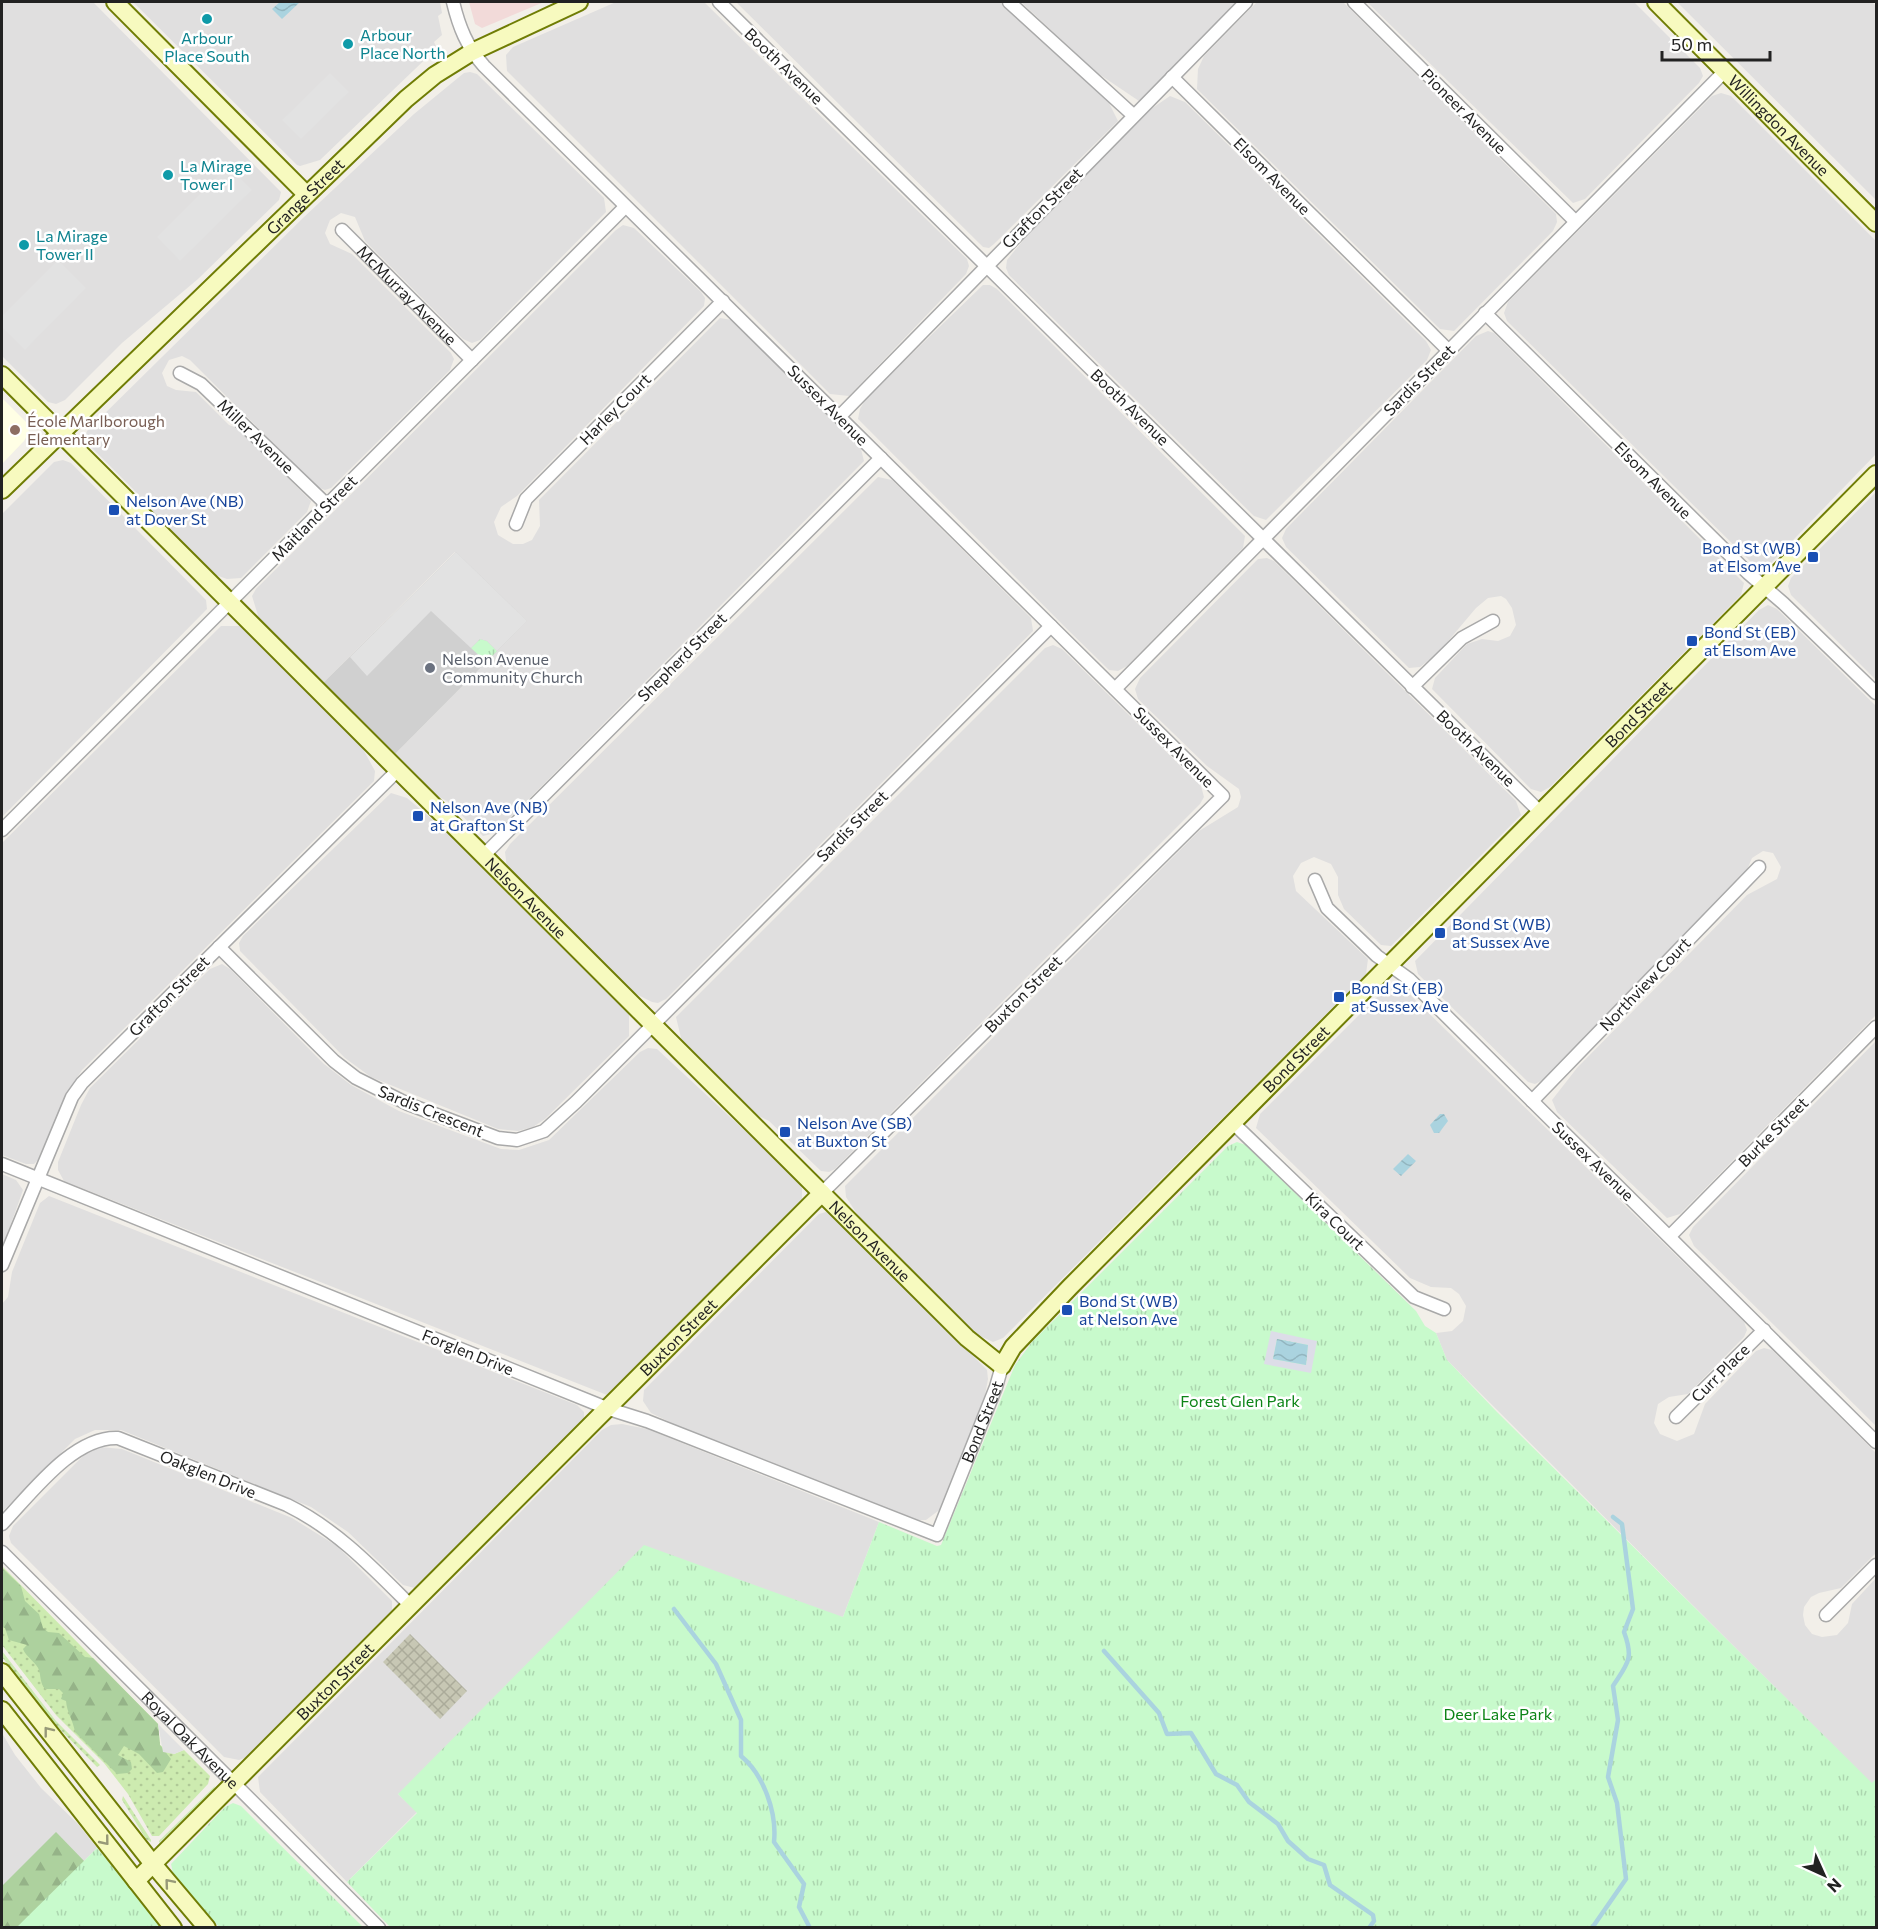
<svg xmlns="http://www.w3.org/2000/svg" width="1878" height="1929" viewBox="0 0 1878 1929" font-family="Commissioner,sans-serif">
<defs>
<pattern id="construction-cross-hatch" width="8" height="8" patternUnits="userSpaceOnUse" patternTransform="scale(1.5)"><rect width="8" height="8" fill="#c7c7b4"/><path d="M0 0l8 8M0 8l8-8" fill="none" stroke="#abab9a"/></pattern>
<pattern id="grass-dots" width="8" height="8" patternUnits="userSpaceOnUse" patternTransform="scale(1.5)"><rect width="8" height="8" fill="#cdebb0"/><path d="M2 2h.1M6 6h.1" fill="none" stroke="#b0c997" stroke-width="1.8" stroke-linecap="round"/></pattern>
<pattern id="forest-firs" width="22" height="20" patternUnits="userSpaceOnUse" patternTransform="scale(1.5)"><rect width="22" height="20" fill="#add19e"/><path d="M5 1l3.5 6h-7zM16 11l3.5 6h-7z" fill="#95b388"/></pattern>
<pattern id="park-tufts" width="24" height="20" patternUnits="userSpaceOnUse" patternTransform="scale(1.5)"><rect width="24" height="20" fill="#c8facc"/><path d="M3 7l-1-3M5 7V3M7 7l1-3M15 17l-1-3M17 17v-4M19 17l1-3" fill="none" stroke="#acd6af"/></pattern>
<pattern id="water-waves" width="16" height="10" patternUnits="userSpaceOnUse" patternTransform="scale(1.5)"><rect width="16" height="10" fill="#aad3df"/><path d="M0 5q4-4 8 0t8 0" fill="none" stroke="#92b5bf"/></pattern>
</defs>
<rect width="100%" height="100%" fill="#f2efe9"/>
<g fill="#e0dfdf">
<path d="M 2,2 L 93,2 L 281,192 L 279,200 L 198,279 L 122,343 L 65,400 L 56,404 L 48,402 L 2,356 Z"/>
<path d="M 133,2 L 440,2 L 442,13 L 438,16 L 442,35 L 434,42 L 437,48 L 320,160 L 300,166 L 297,165 Z"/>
<path d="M 616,2 L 704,2 L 967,259 L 969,266 L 966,274 L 849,396 L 830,394 L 507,71 L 506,55 L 513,47 Z"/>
<path d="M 736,2 L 1000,2 L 1108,101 L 1118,121 L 994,244 L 989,248 L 983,247 Z"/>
<path d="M 1021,2 L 1238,2 L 1139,101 L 1096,72 Z"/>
<path d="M 1257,2 L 1343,2 L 1556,214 L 1557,222 L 1553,231 L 1454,331 L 1440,329 L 1197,89 L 1198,69 L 1204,56 Z"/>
<path d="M 1367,2 L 1634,2 L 1700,68 L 1703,76 L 1699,83 L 1585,199 L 1573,203 Z"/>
<path d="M 1677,2 L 1872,2 L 1876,6 L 1876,200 Z"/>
<path d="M 470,72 L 477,74 L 604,198 L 606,212 L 480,340 L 472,343 L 463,339 L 365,241 L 355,217 L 341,213 L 330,220 L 325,233 L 330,244 L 352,254 L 451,353 L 454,359 L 450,370 L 331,488 L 325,490 L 317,487 L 190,360 L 182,356 L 169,360 L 162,373 L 167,386 L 176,390 L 196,392 L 229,425 L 240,429 L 311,501 L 307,512 L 241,578 L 227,579 L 213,574 L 136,498 L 138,494 L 92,448 L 85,438 L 87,431 L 304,217 L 414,114 L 464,73 Z"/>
<path d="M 1721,93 L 1731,96 L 1876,241 L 1876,454 L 1771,563 L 1760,568 L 1754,565 L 1507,321 L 1504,313 L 1508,302 L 1712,96 Z"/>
<path d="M 1170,96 L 1185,102 L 1426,341 L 1431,350 L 1427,360 L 1266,520 L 1254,516 L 1009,275 L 1006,268 L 1007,260 L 1029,233 L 1151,109 Z"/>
<path d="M 623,225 L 634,228 L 701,292 L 705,298 L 704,306 L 517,496 L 501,507 L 494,522 L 498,535 L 513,544 L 523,544 L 532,540 L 540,526 L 539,500 L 720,318 L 732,320 L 861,449 L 864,461 L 495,833 L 483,836 L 447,801 L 433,794 L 393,756 L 527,621 L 455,552 L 322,684 L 260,622 L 252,596 L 256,589 L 616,230 Z"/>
<path d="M 983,285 L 990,285 L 997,289 L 1245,536 L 1243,548 L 1127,666 L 1118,671 L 1109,670 L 1068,630 L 858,419 L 860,409 L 867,397 Z"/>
<path d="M 1488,331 L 1494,333 L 1744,583 L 1741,595 L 1550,787 L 1541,792 L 1531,789 L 1432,689 L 1435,678 L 1467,644 L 1482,639 L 1498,641 L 1510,636 L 1516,625 L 1512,608 L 1506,599 L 1501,596 L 1488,598 L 1476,608 L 1438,653 L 1420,667 L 1409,668 L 1286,547 L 1282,538 L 1286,529 L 1476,336 Z"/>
<path d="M 63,460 L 71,463 L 206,600 L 207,609 L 2,817 L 2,514 L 54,462 Z"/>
<path d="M 878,477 L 892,480 L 1031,618 L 1033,631 L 666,999 L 658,1003 L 652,1002 L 630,991 L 507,868 L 505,852 L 510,844 Z"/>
<path d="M 1876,492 L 1876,680 L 1791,595 L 1788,586 L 1791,578 Z"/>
<path d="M 1267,558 L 1274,561 L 1516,801 L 1521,815 L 1391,946 L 1381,945 L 1344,909 L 1338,895 L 1338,877 L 1331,864 L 1314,857 L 1301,863 L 1293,876 L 1296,891 L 1368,959 L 1366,974 L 1003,1338 L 993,1342 L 974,1333 L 863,1223 L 846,1197 L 845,1186 L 1199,831 L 1238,807 L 1241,797 L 1239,789 L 1207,766 L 1138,699 L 1135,689 L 1140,678 L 1258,559 Z"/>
<path d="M 1768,605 L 1777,609 L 1876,706 L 1876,1015 L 1680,1214 L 1667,1218 L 1557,1112 L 1552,1100 L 1577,1068 L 1747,895 L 1777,879 L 1781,867 L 1773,853 L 1763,851 L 1752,858 L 1744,877 L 1547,1078 L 1535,1084 L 1528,1082 L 1418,974 L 1415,961 L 1759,610 Z"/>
<path d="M 221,626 L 243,626 L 344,728 L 363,749 L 375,771 L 374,781 L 82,1070 L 66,1094 L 38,1160 L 34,1164 L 26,1164 L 2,1155 L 2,843 Z"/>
<path d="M 1053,645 L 1062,649 L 1201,786 L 1204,797 L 1200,804 L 835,1169 L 829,1172 L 821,1171 L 769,1121 L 753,1113 L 682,1042 L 676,1017 L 1045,648 Z"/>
<path d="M 391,793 L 407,798 L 452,836 L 629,1013 L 629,1036 L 545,1119 L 533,1127 L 518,1131 L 498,1129 L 371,1077 L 345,1058 L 240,951 L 239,943 L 243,936 Z"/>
<path d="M 222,964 L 230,969 L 324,1064 L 351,1085 L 399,1111 L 501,1149 L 519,1150 L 549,1140 L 640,1052 L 648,1048 L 657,1049 L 798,1180 L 802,1188 L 802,1201 L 798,1207 L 607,1395 L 64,1181 L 58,1170 L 58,1162 L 81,1105 L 90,1088 L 210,969 Z"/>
<path d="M 1398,983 L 1744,1322 L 1747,1330 L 1744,1337 L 1688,1394 L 1669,1397 L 1658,1404 L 1654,1423 L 1660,1434 L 1677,1441 L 1694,1434 L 1705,1404 L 1756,1351 L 1764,1348 L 1772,1350 L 1876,1453 L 1876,1553 L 1841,1588 L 1819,1593 L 1811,1597 L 1804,1607 L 1803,1615 L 1805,1625 L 1812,1634 L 1822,1637 L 1837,1635 L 1848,1623 L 1852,1604 L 1876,1578 L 1876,1779 L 1872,1784 L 1447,1360 L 1436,1333 L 1452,1331 L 1463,1321 L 1466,1306 L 1459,1294 L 1451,1288 L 1431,1287 L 1410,1278 L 1256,1128 L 1260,1114 L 1387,987 Z"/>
<path d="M 1876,1041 L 1876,1426 L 1694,1246 L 1689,1235 L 1693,1227 Z"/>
<path d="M 2,1174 L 16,1180 L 23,1190 L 2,1249 Z"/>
<path d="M 49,1196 L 577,1405 L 584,1412 L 584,1420 L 415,1588 L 403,1585 L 348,1532 L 311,1507 L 121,1430 L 95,1430 L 75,1439 L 2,1512 L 2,1304 L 8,1297 L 12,1272 L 40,1203 Z"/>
<path d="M 826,1212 L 831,1213 L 987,1370 L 988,1379 L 982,1411 L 942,1508 L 926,1520 L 911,1520 L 676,1425 L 651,1413 L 643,1401 L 644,1390 L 819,1214 Z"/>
<path d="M 622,1424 L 647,1429 L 879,1522 L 843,1617 L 822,1612 L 398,1794 L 417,1812 L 347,1882 L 260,1792 L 258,1777 L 602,1430 L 611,1425 Z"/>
<path d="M 100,1447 L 122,1449 L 292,1518 L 337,1546 L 392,1601 L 392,1613 L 250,1756 L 239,1760 L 224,1757 L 11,1543 L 9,1536 L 13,1526 L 83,1456 Z"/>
<path d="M 2,1733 L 15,1755 L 41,1788 L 78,1824 L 97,1848 L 16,1927 L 2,1927 Z"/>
</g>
<path fill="#f2dad9" d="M 469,2 L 544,2 L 482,28 L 475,24 Z"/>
<path fill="#ffffe5" d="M 2,398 L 27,423 L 29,432 L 24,441 L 2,464 Z"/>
<path fill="#d0d0d0" d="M 456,552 L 527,621 L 393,756 L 322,684 Z"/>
<path fill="url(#construction-cross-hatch)" d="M 410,1634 L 467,1691 L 440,1719 L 383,1662 Z"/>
<g fill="url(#grass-dots)">
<path d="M 2,1566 L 158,1724 L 160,1745 L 174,1754 L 184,1750 L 210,1776 L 208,1784 L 159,1836 L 152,1836 L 128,1794 L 104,1763 L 56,1715 L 2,1645 Z"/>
<path d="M 2,1651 L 56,1721 L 100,1765 L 97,1767 L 51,1720 L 2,1657 Z"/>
<path d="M 215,1786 L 213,1792 L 159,1843 L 159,1841 Z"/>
<path d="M 123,1796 L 151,1840 L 151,1842 L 146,1839 L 122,1800 Z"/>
</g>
<g fill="url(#forest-firs)">
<path d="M 2,1568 L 21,1586 L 25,1601 L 39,1614 L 43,1628 L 48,1632 L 59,1633 L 85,1657 L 93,1658 L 158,1724 L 160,1745 L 171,1759 L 163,1772 L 157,1773 L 139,1754 L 124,1746 L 118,1755 L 131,1762 L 132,1769 L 128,1773 L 117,1774 L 75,1732 C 73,1720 67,1713 66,1701 L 61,1699 L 63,1693 L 59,1689 L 45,1689 C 40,1682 41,1678 39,1670 C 37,1663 26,1657 23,1649 L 27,1645 L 9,1640 L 5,1628 L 2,1627 Z"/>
<path d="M 56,1832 L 149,1928 L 2,1928 L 2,1886 Z"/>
</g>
<g fill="url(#park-tufts)">
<path d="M 480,639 L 487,641 L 497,651 L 486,662 L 471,648 Z"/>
<path d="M 1237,1142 L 1246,1145 L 1416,1311 L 1425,1326 L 1436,1333 L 1447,1360 L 1497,1412 L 1872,1783 L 1876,1779 L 1876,1927 L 391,1928 L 347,1882 L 417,1813 L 398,1794 L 644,1545 L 843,1617 L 879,1522 L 937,1546 L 941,1545 L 1015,1365 L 1032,1342 L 1228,1146 Z"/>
<path d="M 233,1803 L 241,1806 L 363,1927 L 219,1927 L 173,1873 L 171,1864 L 225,1807 Z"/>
<path d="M 97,1848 L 162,1927 L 16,1928 Z"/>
</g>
<g fill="#e2e2e2">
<path d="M 330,73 L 349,92 L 301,139 L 282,120 Z"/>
<path d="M 228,166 L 252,190 L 180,261 L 157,237 Z"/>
<path d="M 58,260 L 86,288 L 25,350 L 2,327 L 2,316 Z"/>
<path d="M 456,552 L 527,621 L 497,651 L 487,641 L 480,639 L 471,648 L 431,611 L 367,676 L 350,657 Z"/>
<path d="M 158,1724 L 184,1750 L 174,1754 L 163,1752 Z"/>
</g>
<path fill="#dddde8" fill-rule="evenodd" d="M 1271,1331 L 1317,1341 L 1311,1373 L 1264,1364 ZM 1277,1339 L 1308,1345 L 1306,1365 L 1273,1359 Z"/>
<g fill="url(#water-waves)">
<path d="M 280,2 L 300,2 L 282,19 L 272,9 Z"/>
<path d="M 1440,1114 L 1444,1114 L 1448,1121 L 1439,1133 L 1434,1133 L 1430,1125 Z"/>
<path d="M 1408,1154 L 1416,1161 L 1401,1176 L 1393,1169 Z"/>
<path d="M 1277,1339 L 1308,1345 L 1306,1365 L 1273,1359 Z"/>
</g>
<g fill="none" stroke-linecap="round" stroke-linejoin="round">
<g stroke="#aad3df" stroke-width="4.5">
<path d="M 674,1609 L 716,1664 L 741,1720 L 741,1756 C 764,1775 777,1813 774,1842 L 804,1884 L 799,1907 L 810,1928"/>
<path d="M 1104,1651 L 1159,1713 L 1167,1734 L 1191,1733 L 1216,1774 L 1237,1785 L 1249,1802 L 1278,1824 L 1288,1841 L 1308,1859 L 1324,1865 L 1330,1885 L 1373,1915 L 1374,1921 L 1369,1928"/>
<path d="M 1592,1928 L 1626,1879 L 1617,1803 L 1608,1777 L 1618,1720 L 1613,1686 C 1628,1663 1634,1659 1624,1632 L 1633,1609 L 1622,1524 L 1613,1517"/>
</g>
<defs>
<g id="street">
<path d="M 453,2 C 459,27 467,47 484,66 L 1223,796 L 822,1193"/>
<path d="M 719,2 L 1541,813"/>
<path d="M 1009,2 L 1133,115"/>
<path d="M 1354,2 L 1575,221"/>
<path d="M 1172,77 L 1448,350"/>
<path id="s1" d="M 342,230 L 472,360"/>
<path d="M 1485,313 L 1748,573 L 1783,603 L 1876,693"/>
<path d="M 180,373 L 201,384 L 327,505"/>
<path d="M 839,417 L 1246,2"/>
<path d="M 516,524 L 526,499 L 723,301"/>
<path d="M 1412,687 L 1462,638 L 1493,621"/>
<path d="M 1115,689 L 1725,71"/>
<path d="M 2,830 L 625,207"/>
<path d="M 483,856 L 881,458"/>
<path d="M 1315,880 L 1327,908 L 1377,956 L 1409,979 L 1876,1442"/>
<path d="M 219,947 L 334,1061 L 356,1078 L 408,1104 L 498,1138 L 517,1140 L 544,1131 L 576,1102 L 1051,626"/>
<path d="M 1532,1101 L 1759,867"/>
<path d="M 1233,1123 L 1414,1297 L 1444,1309"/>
<path id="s2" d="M 2,1164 L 609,1409 L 647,1421 L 937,1535 L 996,1387 L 1002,1366"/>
<path d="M 1670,1236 L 1876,1027"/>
<path d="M 2,1265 L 72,1097 L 82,1083 L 398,770"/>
<path d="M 1676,1417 L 1764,1330"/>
<path d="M 2,1524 C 31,1494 73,1436 118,1438 L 287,1505 C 336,1529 373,1568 411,1606"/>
<path id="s3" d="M 2,1552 L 379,1928"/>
<path d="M 1826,1615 L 1876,1565"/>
</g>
<g id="secondary">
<path d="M 115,2 L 306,194"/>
<path id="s4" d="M 1656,2 L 1876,223"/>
<path id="s5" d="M 2,375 L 967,1338 L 1002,1366 L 1013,1347 L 1070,1287 L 1876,474"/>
<path id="s6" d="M 2,490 L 406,99 L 435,75 L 472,52 L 579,2"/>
<path d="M 2,1672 L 153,1864 L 207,1928"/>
<path d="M 2,1710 L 173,1928"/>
<path id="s7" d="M 136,1881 L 822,1193"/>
</g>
</defs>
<use href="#street" stroke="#a9a9a9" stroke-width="15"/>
<use href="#secondary" stroke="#707d05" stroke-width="20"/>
<use href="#street" stroke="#fff" stroke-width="12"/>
<use href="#secondary" stroke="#f7fabf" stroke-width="16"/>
</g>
<defs><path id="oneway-chevron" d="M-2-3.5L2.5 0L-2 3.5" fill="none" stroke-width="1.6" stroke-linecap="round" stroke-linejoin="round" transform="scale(1.5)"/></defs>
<g stroke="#979978">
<use href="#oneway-chevron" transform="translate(48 1731) rotate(-128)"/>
<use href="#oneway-chevron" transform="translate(105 1841) rotate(51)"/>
<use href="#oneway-chevron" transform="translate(169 1883) rotate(-130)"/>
</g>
<g fill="#0f9aa8" stroke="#fff" stroke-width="2">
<circle cx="207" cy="19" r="6"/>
<circle cx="348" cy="44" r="6"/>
<circle cx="168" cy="175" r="6"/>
<circle cx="24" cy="245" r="6"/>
</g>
<circle fill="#8d6e63" stroke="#fff" stroke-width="2" cx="15" cy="430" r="6"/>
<g fill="#1a4fb4" stroke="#fff" stroke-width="2">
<rect x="108" y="504" width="12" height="12" rx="3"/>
<rect x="1807" y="551" width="12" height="12" rx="3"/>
<rect x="1686" y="635" width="12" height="12" rx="3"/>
<rect x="412" y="810" width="12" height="12" rx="3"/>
<rect x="1434" y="927" width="12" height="12" rx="3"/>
<rect x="1333" y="991" width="12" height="12" rx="3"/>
<rect x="779" y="1126" width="12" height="12" rx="3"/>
<rect x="1061" y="1304" width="12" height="12" rx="3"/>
</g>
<circle fill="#6b7280" stroke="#fff" stroke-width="2" cx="430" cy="668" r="6"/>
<g text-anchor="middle" stroke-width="5" stroke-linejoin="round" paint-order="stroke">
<g font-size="16" fill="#0d838f" stroke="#fff" text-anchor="start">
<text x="360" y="41">Arbour<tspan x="360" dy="18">Place North</tspan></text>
<text x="207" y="44" text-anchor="middle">Arbour<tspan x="207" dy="18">Place South</tspan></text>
<text x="180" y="172">La Mirage<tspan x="180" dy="18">Tower I</tspan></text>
<text x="36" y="242">La Mirage<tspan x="36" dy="18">Tower II</tspan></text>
</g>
<g font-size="16" fill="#222" stroke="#fff">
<text transform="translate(784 66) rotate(44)" y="6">Booth Avenue</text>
<text transform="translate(1464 111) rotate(45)" y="6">Pioneer Avenue</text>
<text dy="6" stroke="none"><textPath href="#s4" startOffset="174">Willingdon Avenue</textPath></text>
<text transform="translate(1272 176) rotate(45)" y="6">Elsom Avenue</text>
<text dy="6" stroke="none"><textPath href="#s6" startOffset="422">Grange Street</textPath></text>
<text transform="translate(1042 208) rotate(-45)" y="6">Grafton Street</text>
<text dy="6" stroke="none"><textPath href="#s1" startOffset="92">McMurray Avenue</textPath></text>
<text transform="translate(1419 380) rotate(-45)" y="6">Sardis Street</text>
<text transform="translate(828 405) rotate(45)" y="6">Sussex Avenue</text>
<text transform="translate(1130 407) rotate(44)" y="6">Booth Avenue</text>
<text transform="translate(615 409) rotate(-45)" y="6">Harley Court</text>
<text transform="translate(256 436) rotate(44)" y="6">Miller Avenue</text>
<text transform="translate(1653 480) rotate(45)" y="6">Elsom Avenue</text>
<text transform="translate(314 518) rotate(-45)" y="6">Maitland Street</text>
<text transform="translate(682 657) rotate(-45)" y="6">Shepherd Street</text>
<text dy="6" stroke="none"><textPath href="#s5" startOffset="2320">Bond Street</textPath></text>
<text transform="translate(1174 747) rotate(45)" y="6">Sussex Avenue</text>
<text transform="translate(1476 748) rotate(44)" y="6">Booth Avenue</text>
<text transform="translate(852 826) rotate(-45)" y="6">Sardis Street</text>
<text dy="6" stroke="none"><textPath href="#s5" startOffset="740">Nelson Avenue</textPath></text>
<text transform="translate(1645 984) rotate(-46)" y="6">Northview Court</text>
<text transform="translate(1023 994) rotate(-45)" y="6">Buxton Street</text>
<text transform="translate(169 996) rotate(-45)" y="6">Grafton Street</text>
<text dy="6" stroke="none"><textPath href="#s5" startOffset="1834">Bond Street</textPath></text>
<text transform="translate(431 1111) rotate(22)" y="6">Sardis Crescent</text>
<text transform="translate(1773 1132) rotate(-45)" y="6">Burke Street</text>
<text transform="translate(1593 1161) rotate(44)" y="6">Sussex Avenue</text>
<text transform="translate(1335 1221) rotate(44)" y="6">Kira Court</text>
<text dy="6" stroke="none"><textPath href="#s5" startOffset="1226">Nelson Avenue</textPath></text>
<text dy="6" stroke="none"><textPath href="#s7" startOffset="768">Buxton Street</textPath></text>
<text transform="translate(468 1352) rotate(22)" y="6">Forglen Drive</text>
<text transform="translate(1720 1373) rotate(-45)" y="6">Curr Place</text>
<text dy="6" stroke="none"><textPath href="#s2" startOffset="1128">Bond Street</textPath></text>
<text transform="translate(208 1474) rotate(22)" y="6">Oakglen Drive</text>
<text dy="6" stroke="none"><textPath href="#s7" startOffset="282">Buxton Street</textPath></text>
<text dy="6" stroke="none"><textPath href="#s3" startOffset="266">Royal Oak Avenue</textPath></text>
</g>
<g font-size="16" fill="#785e54" stroke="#fff" text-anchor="start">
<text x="27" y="427">École Marlborough<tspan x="27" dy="18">Elementary</tspan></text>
</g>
<g font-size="16" fill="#164399" stroke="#fff" text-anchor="start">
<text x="126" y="507">Nelson Ave (NB)<tspan x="126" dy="18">at Dover St</tspan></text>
<text x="1801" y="554" text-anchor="end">Bond St (WB)<tspan x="1801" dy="18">at Elsom Ave</tspan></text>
<text x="1704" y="638">Bond St (EB)<tspan x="1704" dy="18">at Elsom Ave</tspan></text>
<text x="430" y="813">Nelson Ave (NB)<tspan x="430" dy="18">at Grafton St</tspan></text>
<text x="1452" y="930">Bond St (WB)<tspan x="1452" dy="18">at Sussex Ave</tspan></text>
<text x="1351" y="994">Bond St (EB)<tspan x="1351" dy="18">at Sussex Ave</tspan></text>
<text x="797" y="1129">Nelson Ave (SB)<tspan x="797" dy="18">at Buxton St</tspan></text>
<text x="1079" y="1307">Bond St (WB)<tspan x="1079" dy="18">at Nelson Ave</tspan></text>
</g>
<g font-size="16" fill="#5b616d" stroke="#fff" text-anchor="start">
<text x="442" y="665">Nelson Avenue<tspan x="442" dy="18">Community Church</tspan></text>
</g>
<g font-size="16" fill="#0c8416" stroke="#fff">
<text x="1240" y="1407">Forest Glen Park</text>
<text x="1498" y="1720">Deer Lake Park</text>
</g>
</g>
<rect width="1878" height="1929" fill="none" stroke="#222222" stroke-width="6"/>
<g transform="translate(1824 1875) rotate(135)" stroke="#ffffff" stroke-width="4.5" paint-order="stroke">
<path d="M0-4.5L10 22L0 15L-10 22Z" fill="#222222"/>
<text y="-9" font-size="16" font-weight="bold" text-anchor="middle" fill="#222222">N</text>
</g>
<path d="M1662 51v9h108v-9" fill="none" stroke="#222222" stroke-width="3"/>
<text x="1671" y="51" font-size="18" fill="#222222" stroke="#ffffff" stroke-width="4.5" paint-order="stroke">50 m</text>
</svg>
